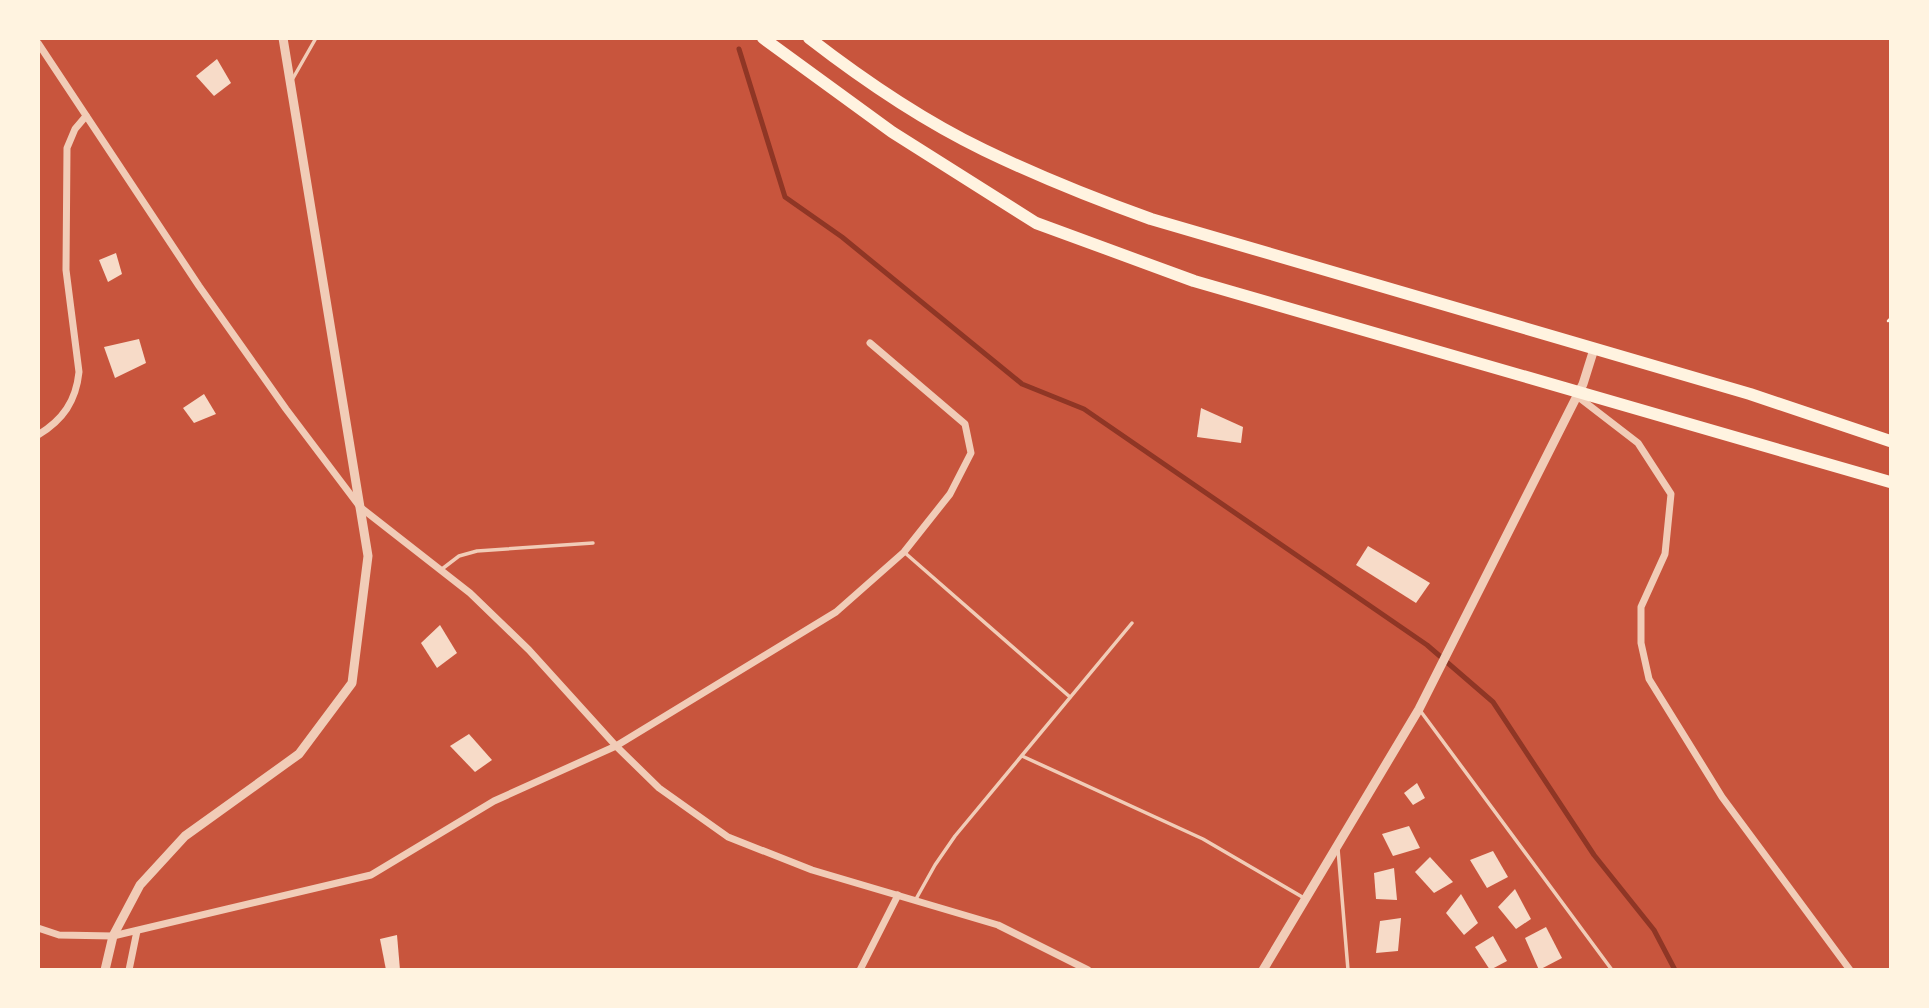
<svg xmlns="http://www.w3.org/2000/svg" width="1929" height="1008" viewBox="0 0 1929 1008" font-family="Lato,sans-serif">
<rect width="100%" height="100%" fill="#c8553d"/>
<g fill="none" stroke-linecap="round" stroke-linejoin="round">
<path stroke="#8f3625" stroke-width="5" d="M 739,49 L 785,197 L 842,237 L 1022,384 L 1084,409 L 1427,645 L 1493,702 L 1594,855 L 1654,930 L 1675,970"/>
</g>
<g fill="#f7dbc8">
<path d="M 217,59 L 231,83 L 214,96 L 196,76 Z"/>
<path d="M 116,253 L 122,274 L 108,282 L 99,260 Z"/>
<path d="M 139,339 L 146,363 L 115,378 L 104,347 Z"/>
<path d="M 204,394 L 216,414 L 194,423 L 183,408 Z"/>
<path d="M 1201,408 L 1243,427 L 1241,443 L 1197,437 Z"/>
<path d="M 1368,546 L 1430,583 L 1416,603 L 1356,565 Z"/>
<path d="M 440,625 L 457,653 L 437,668 L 421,643 Z"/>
<path d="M 469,734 L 492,760 L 475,772 L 450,746 Z"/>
<path d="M 1417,783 L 1425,798 L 1413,805 L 1404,793 Z"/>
<path d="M 1409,826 L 1420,848 L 1393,856 L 1382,834 Z"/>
<path d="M 1493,851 L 1508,877 L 1487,888 L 1470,860 Z"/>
<path d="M 1430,857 L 1453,882 L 1434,893 L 1415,872 Z"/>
<path d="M 1394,868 L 1397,900 L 1376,899 L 1374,873 Z"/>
<path d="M 1515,889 L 1531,919 L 1516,929 L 1498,907 Z"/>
<path d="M 1461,894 L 1478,923 L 1464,935 L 1446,913 Z"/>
<path d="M 1401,918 L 1398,951 L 1376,953 L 1380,921 Z"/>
<path d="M 1546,927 L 1562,958 L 1539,970 L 1525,938 Z"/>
<path d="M 397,935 L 400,970 L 386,970 L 380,939 Z"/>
<path d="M 1493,936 L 1507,961 L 1490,970 L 1475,947 Z"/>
</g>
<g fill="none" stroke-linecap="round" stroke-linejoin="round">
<path stroke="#fff3e0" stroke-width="2.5" d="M 1888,321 L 1890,319"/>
<g stroke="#f1ccb7" stroke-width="3.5">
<path d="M 292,80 L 316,38"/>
<path d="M 904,552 L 1070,697"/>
<path d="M 442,569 L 459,556 L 477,551 L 593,543"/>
<path d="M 1419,709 L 1612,970"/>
<path d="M 1022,756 L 1203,839 L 1304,898"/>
<path d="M 1338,849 L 1348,970"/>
<path d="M 916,899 L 935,865 L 955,836 L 1132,623"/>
</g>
<g stroke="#f1ccb7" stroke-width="7">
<path d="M 38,43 L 199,286 L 286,409 L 360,507 L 470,593 L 529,650 L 616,746 L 659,788 L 728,837 L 812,870 L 998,925 L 1088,970"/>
<path d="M 1577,396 L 1638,443 L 1671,494 L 1665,554 L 1641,607 L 1641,643 L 1649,679 L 1722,797 L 1850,970"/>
<path d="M 38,435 C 63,420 76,401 79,372 L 66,270 L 67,148 L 75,129 L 86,116"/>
<path d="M 38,928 L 59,935 L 113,936 L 371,875 L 494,801 L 616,746 L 836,612 L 904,552 L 950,494 L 971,453 L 965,424 L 870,343"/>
<path d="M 129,970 L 137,931"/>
<path d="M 860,970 L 898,895"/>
</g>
<g stroke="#f1ccb7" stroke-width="9">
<path d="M 105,970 L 113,936 L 140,885 L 185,836 L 299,754 L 352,683 L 368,556 L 283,38"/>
<path d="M 1263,970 L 1419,709 L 1583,384 L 1594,349"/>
</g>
<g stroke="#fff3e0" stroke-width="12">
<path d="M 763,38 L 892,132 L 1036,223 L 1194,281 L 1890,482"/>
<path d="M 809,38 C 862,79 924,121 984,150 C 1038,176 1095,199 1151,219 L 1750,394 L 1890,441"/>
</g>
</g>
<rect width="1929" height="1008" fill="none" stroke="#fff3e0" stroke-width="80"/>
</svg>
